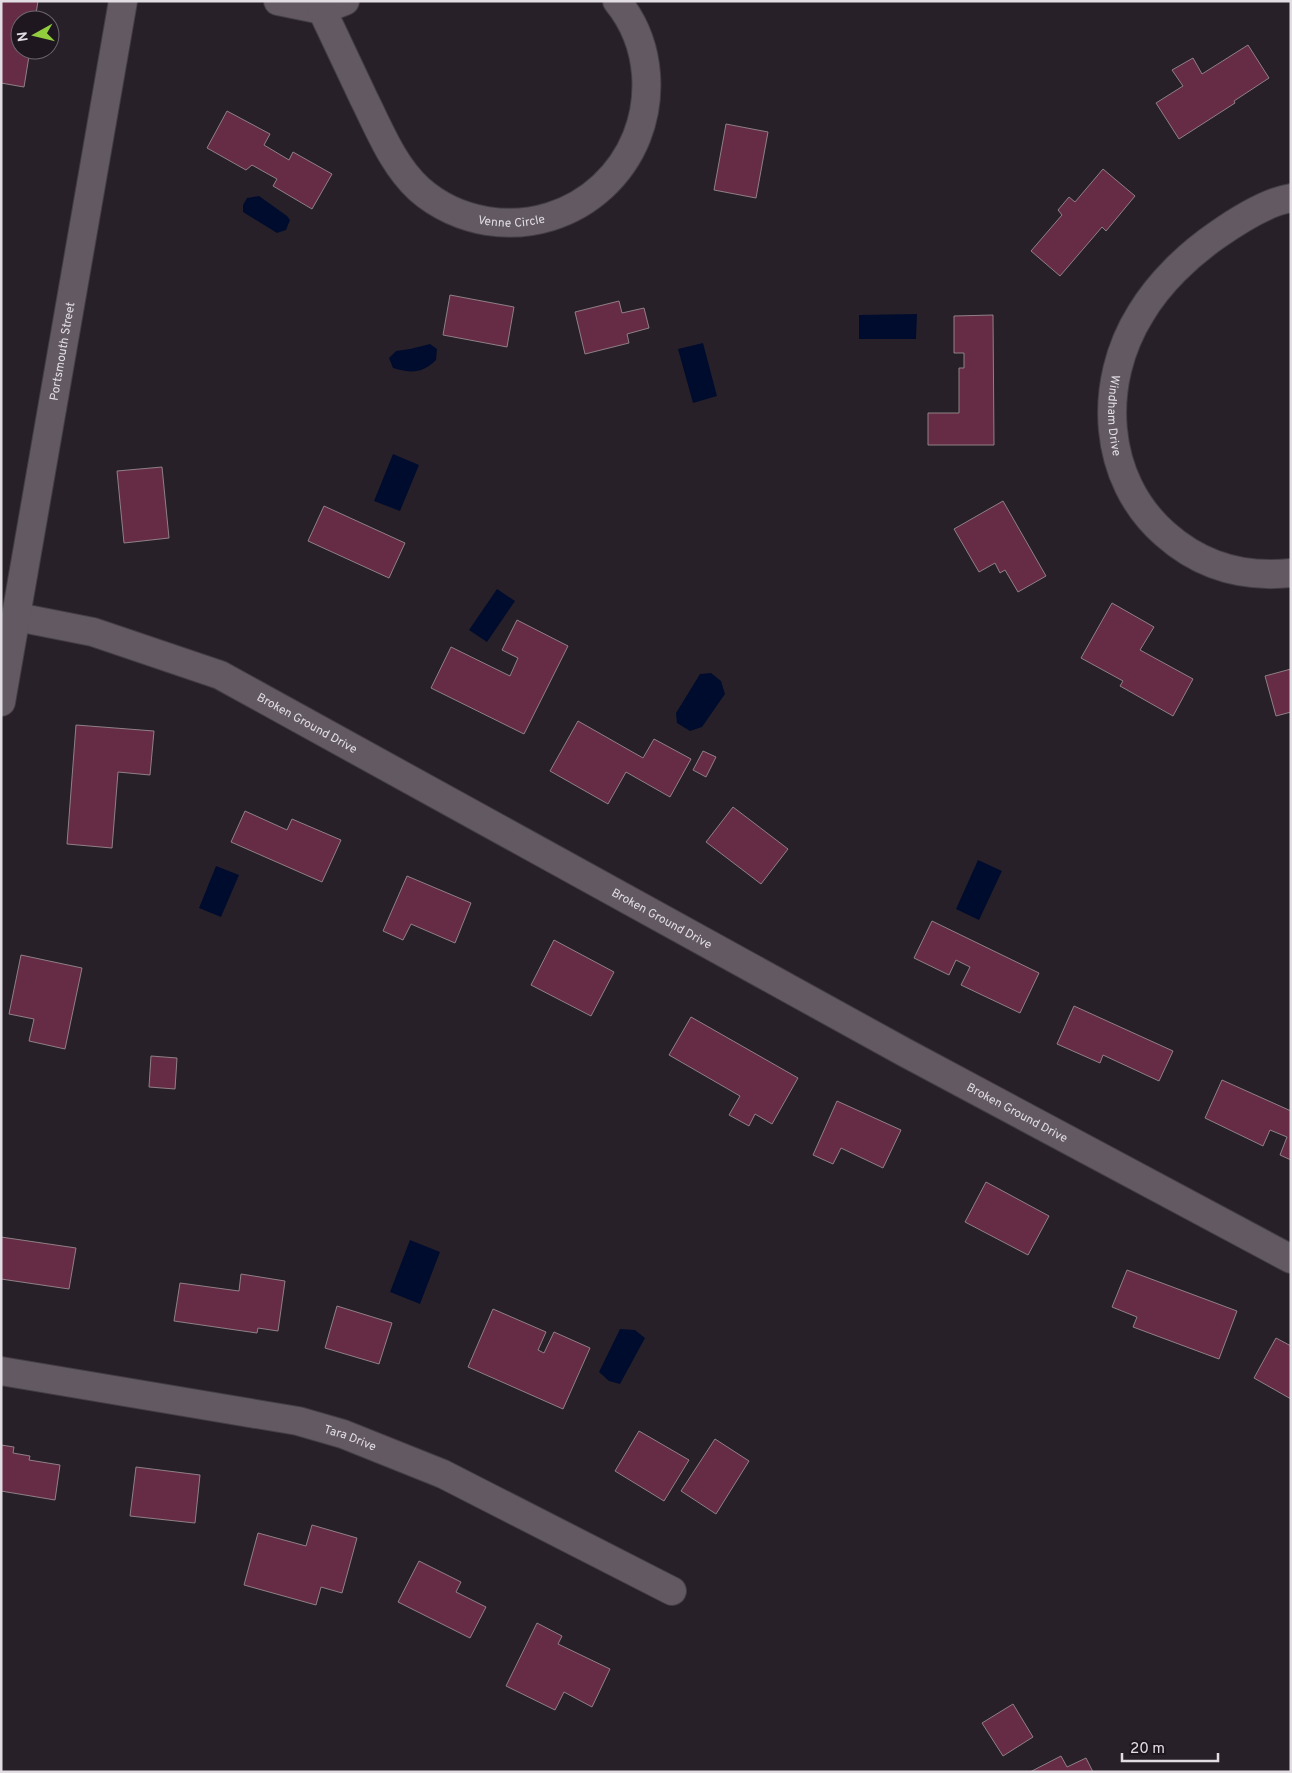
<svg xmlns="http://www.w3.org/2000/svg" width="1292" height="1773" viewBox="0 0 1292 1773" font-family="Overpass,sans-serif">
<rect width="100%" height="100%" fill="#282029"/>
<g fill="#000c2d">
<path d="M 259,196 L 287,216 L 290,220 L 286,230 L 277,233 L 243,212 L 243,205 L 247,198 Z"/>
<path d="M 917,314 L 916,339 L 859,339 L 859,315 Z"/>
<path d="M 703,343 L 717,396 L 693,403 L 678,349 Z"/>
<path d="M 430,344 L 437,349 L 436,360 C 422,374 411,373 393,368 L 389,358 L 396,351 L 410,349 Z"/>
<path d="M 393,454 L 419,465 L 400,511 L 374,501 Z"/>
<path d="M 497,589 L 515,601 L 487,642 L 469,630 Z"/>
<path d="M 711,673 L 721,681 L 725,694 L 702,727 L 690,731 L 677,723 L 676,713 L 700,674 Z"/>
<path d="M 978,860 L 1002,871 L 979,920 L 956,909 Z"/>
<path d="M 216,866 L 239,875 L 221,917 L 199,908 Z"/>
<path d="M 410,1240 L 440,1252 L 420,1304 L 390,1292 Z"/>
<path d="M 620,1329 L 635,1330 L 645,1338 L 620,1384 L 609,1381 L 599,1372 Z"/>
</g>
<g fill="#672c45" stroke="#8f8085">
<path d="M 1,1 L 38,1 L 35,20 L 20,20 L 20,50 L 30,50 L 24,87 L 1,83 Z"/>
<path d="M 1248,45 L 1269,78 L 1234,101 L 1235,103 L 1179,139 L 1156,103 L 1183,86 L 1172,70 L 1193,58 L 1202,74 Z"/>
<path d="M 227,111 L 270,134 L 264,145 L 289,160 L 293,152 L 332,174 L 312,209 L 273,186 L 277,179 L 252,165 L 246,170 L 207,148 Z"/>
<path d="M 726,124 L 768,132 L 756,198 L 714,190 Z"/>
<path d="M 1103,169 L 1135,196 L 1106,231 L 1102,227 L 1060,276 L 1031,251 L 1062,215 L 1058,210 L 1069,197 L 1075,202 Z"/>
<path d="M 450,295 L 514,307 L 507,347 L 443,335 Z"/>
<path d="M 619,301 L 622,313 L 644,308 L 649,328 L 627,334 L 629,343 L 585,354 L 575,312 Z"/>
<path d="M 993,315 L 994,445 L 928,445 L 928,413 L 959,413 L 959,368 L 964,368 L 964,353 L 954,353 L 954,316 Z"/>
<path d="M 162,467 L 169,538 L 124,543 L 117,471 Z"/>
<path d="M 1003,501 L 1046,576 L 1018,592 L 1005,570 L 1000,573 L 995,563 L 979,572 L 954,529 Z"/>
<path d="M 324,506 L 405,543 L 389,578 L 308,541 Z"/>
<path d="M 1112,603 L 1154,627 L 1140,650 L 1193,679 L 1173,716 L 1120,686 L 1123,681 L 1081,658 Z"/>
<path d="M 517,620 L 568,646 L 524,734 L 431,688 L 451,647 L 510,676 L 518,658 L 502,650 Z"/>
<path d="M 1291,669 L 1291,712 L 1276,716 L 1265,676 Z"/>
<path d="M 578,721 L 643,758 L 654,739 L 691,759 L 670,797 L 626,772 L 608,804 L 550,771 Z"/>
<path d="M 76,725 L 154,731 L 150,775 L 118,772 L 112,848 L 67,844 Z"/>
<path d="M 703,751 L 716,757 L 706,777 L 693,770 Z"/>
<path d="M 733,807 L 788,849 L 761,884 L 706,842 Z"/>
<path d="M 245,811 L 287,830 L 292,819 L 341,840 L 322,882 L 231,842 Z"/>
<path d="M 407,876 L 471,903 L 455,943 L 411,924 L 403,940 L 383,931 Z"/>
<path d="M 932,921 L 1039,973 L 1020,1013 L 961,985 L 970,967 L 956,960 L 949,975 L 914,958 Z"/>
<path d="M 554,940 L 614,972 L 591,1016 L 531,985 Z"/>
<path d="M 21,955 L 82,968 L 65,1049 L 29,1041 L 34,1019 L 9,1014 Z"/>
<path d="M 1074,1006 L 1173,1051 L 1159,1081 L 1103,1055 L 1100,1063 L 1057,1044 Z"/>
<path d="M 691,1017 L 798,1078 L 772,1124 L 755,1114 L 749,1126 L 729,1115 L 740,1096 L 669,1055 Z"/>
<path d="M 151,1056 L 177,1058 L 175,1089 L 149,1087 Z"/>
<path d="M 1222,1080 L 1291,1111 L 1291,1160 L 1280,1155 L 1287,1137 L 1270,1130 L 1263,1146 L 1205,1118 Z"/>
<path d="M 837,1101 L 901,1130 L 883,1168 L 841,1148 L 833,1164 L 813,1155 Z"/>
<path d="M 986,1182 L 1049,1216 L 1028,1255 L 965,1222 Z"/>
<path d="M 1,1237 L 76,1248 L 69,1289 L 1,1279 Z"/>
<path d="M 1127,1270 L 1237,1311 L 1219,1359 L 1133,1327 L 1137,1317 L 1112,1307 Z"/>
<path d="M 241,1274 L 285,1281 L 278,1331 L 258,1328 L 257,1333 L 174,1321 L 180,1283 L 239,1291 Z"/>
<path d="M 337,1306 L 392,1323 L 379,1364 L 325,1348 Z"/>
<path d="M 493,1309 L 546,1332 L 538,1350 L 544,1353 L 554,1332 L 590,1348 L 563,1409 L 468,1367 Z"/>
<path d="M 1276,1338 L 1291,1346 L 1291,1399 L 1254,1378 Z"/>
<path d="M 639,1431 L 689,1460 L 664,1501 L 615,1471 Z"/>
<path d="M 715,1439 L 749,1461 L 716,1514 L 681,1491 Z"/>
<path d="M 1,1445 L 14,1447 L 13,1453 L 30,1456 L 29,1460 L 60,1465 L 55,1500 L 1,1491 Z"/>
<path d="M 136,1467 L 200,1475 L 195,1523 L 130,1516 Z"/>
<path d="M 312,1525 L 357,1538 L 342,1593 L 321,1587 L 316,1605 L 244,1585 L 258,1533 L 306,1546 Z"/>
<path d="M 419,1561 L 461,1582 L 456,1592 L 486,1607 L 470,1638 L 398,1602 Z"/>
<path d="M 537,1623 L 562,1636 L 558,1644 L 610,1669 L 592,1707 L 564,1692 L 555,1710 L 506,1686 Z"/>
<path d="M 1013,1704 L 1033,1737 L 1003,1756 L 982,1723 Z"/>
<path d="M 1061,1756 L 1067,1767 L 1086,1758 L 1093,1772 L 1030,1772 Z"/>
</g>
<g fill="none" stroke-linecap="round" stroke-linejoin="round">
<defs>
<g id="minor">
<path d="M 278,1 L 322,10 L 345,1"/>
<path id="s1" d="M 322,10 C 336,40 350,69 364,99 C 380,131 393,165 419,189 C 438,206 463,217 487,221 C 576,235 653,164 646,74 C 644,48 634,22 617,1"/>
<path id="s2" d="M 1291,198 C 1266,202 1237,221 1217,235 C 1188,255 1159,283 1141,313 C 1097,383 1102,479 1165,534 C 1201,566 1244,578 1291,573"/>
<path id="s3" d="M 17,617 L 93,632 L 220,675 L 904,1052 L 1291,1259"/>
<path id="s4" d="M 1,1371 L 298,1421 L 343,1434 L 443,1474 L 672,1591"/>
</g>
<g id="tertiary">
<path id="s5" d="M 1,702 L 123,1"/>
</g>
</defs>
<use href="#minor" stroke="#433d44" stroke-width="30"/>
<use href="#tertiary" stroke="#433d44" stroke-width="30"/>
<use href="#minor" stroke="#625963" stroke-width="28"/>
<use href="#tertiary" stroke="#625963" stroke-width="28"/>
</g>
<g text-anchor="middle" stroke-width="4.5" stroke-linejoin="round" paint-order="stroke">
<g font-size="12" fill="#e2dde3" stroke="#1f1720">
<text dy="4" stroke="none"><textPath href="#s1" startOffset="305">Venne Circle</textPath></text>
<text dy="4" stroke="none"><textPath href="#s5" startOffset="356">Portsmouth Street</textPath></text>
<text dy="4" stroke="none"><textPath href="#s2" startOffset="301">Windham Drive</textPath></text>
<text dy="4" stroke="none"><textPath href="#s3" startOffset="311">Broken Ground Drive</textPath></text>
<text dy="4" stroke="none"><textPath href="#s3" startOffset="716">Broken Ground Drive</textPath></text>
<text dy="4" stroke="none"><textPath href="#s3" startOffset="1121">Broken Ground Drive</textPath></text>
<text dy="4" stroke="none"><textPath href="#s4" startOffset="356">Tara Drive</textPath></text>
</g>
</g>
<rect width="1292" height="1773" fill="none" stroke="#e2dde3" stroke-width="5"/>
<g transform="translate(35 35) rotate(262)"><circle r="24" fill="#1f1720" stroke="#6d666e"/>
<path d="M0-4L9 19L0 12L-9 19Z" fill="#92cd3e"/>
<text y="-8" font-size="14" font-weight="bold" text-anchor="middle" fill="#e2dde3">N</text>
</g>
<path d="M1122 1753v8h96v-8" fill="none" stroke="#e2dde3" stroke-width="2.5"/>
<text x="1130" y="1753" font-size="15" fill="#e2dde3" stroke="#1f1720" stroke-width="4" paint-order="stroke">20 m</text>
</svg>
